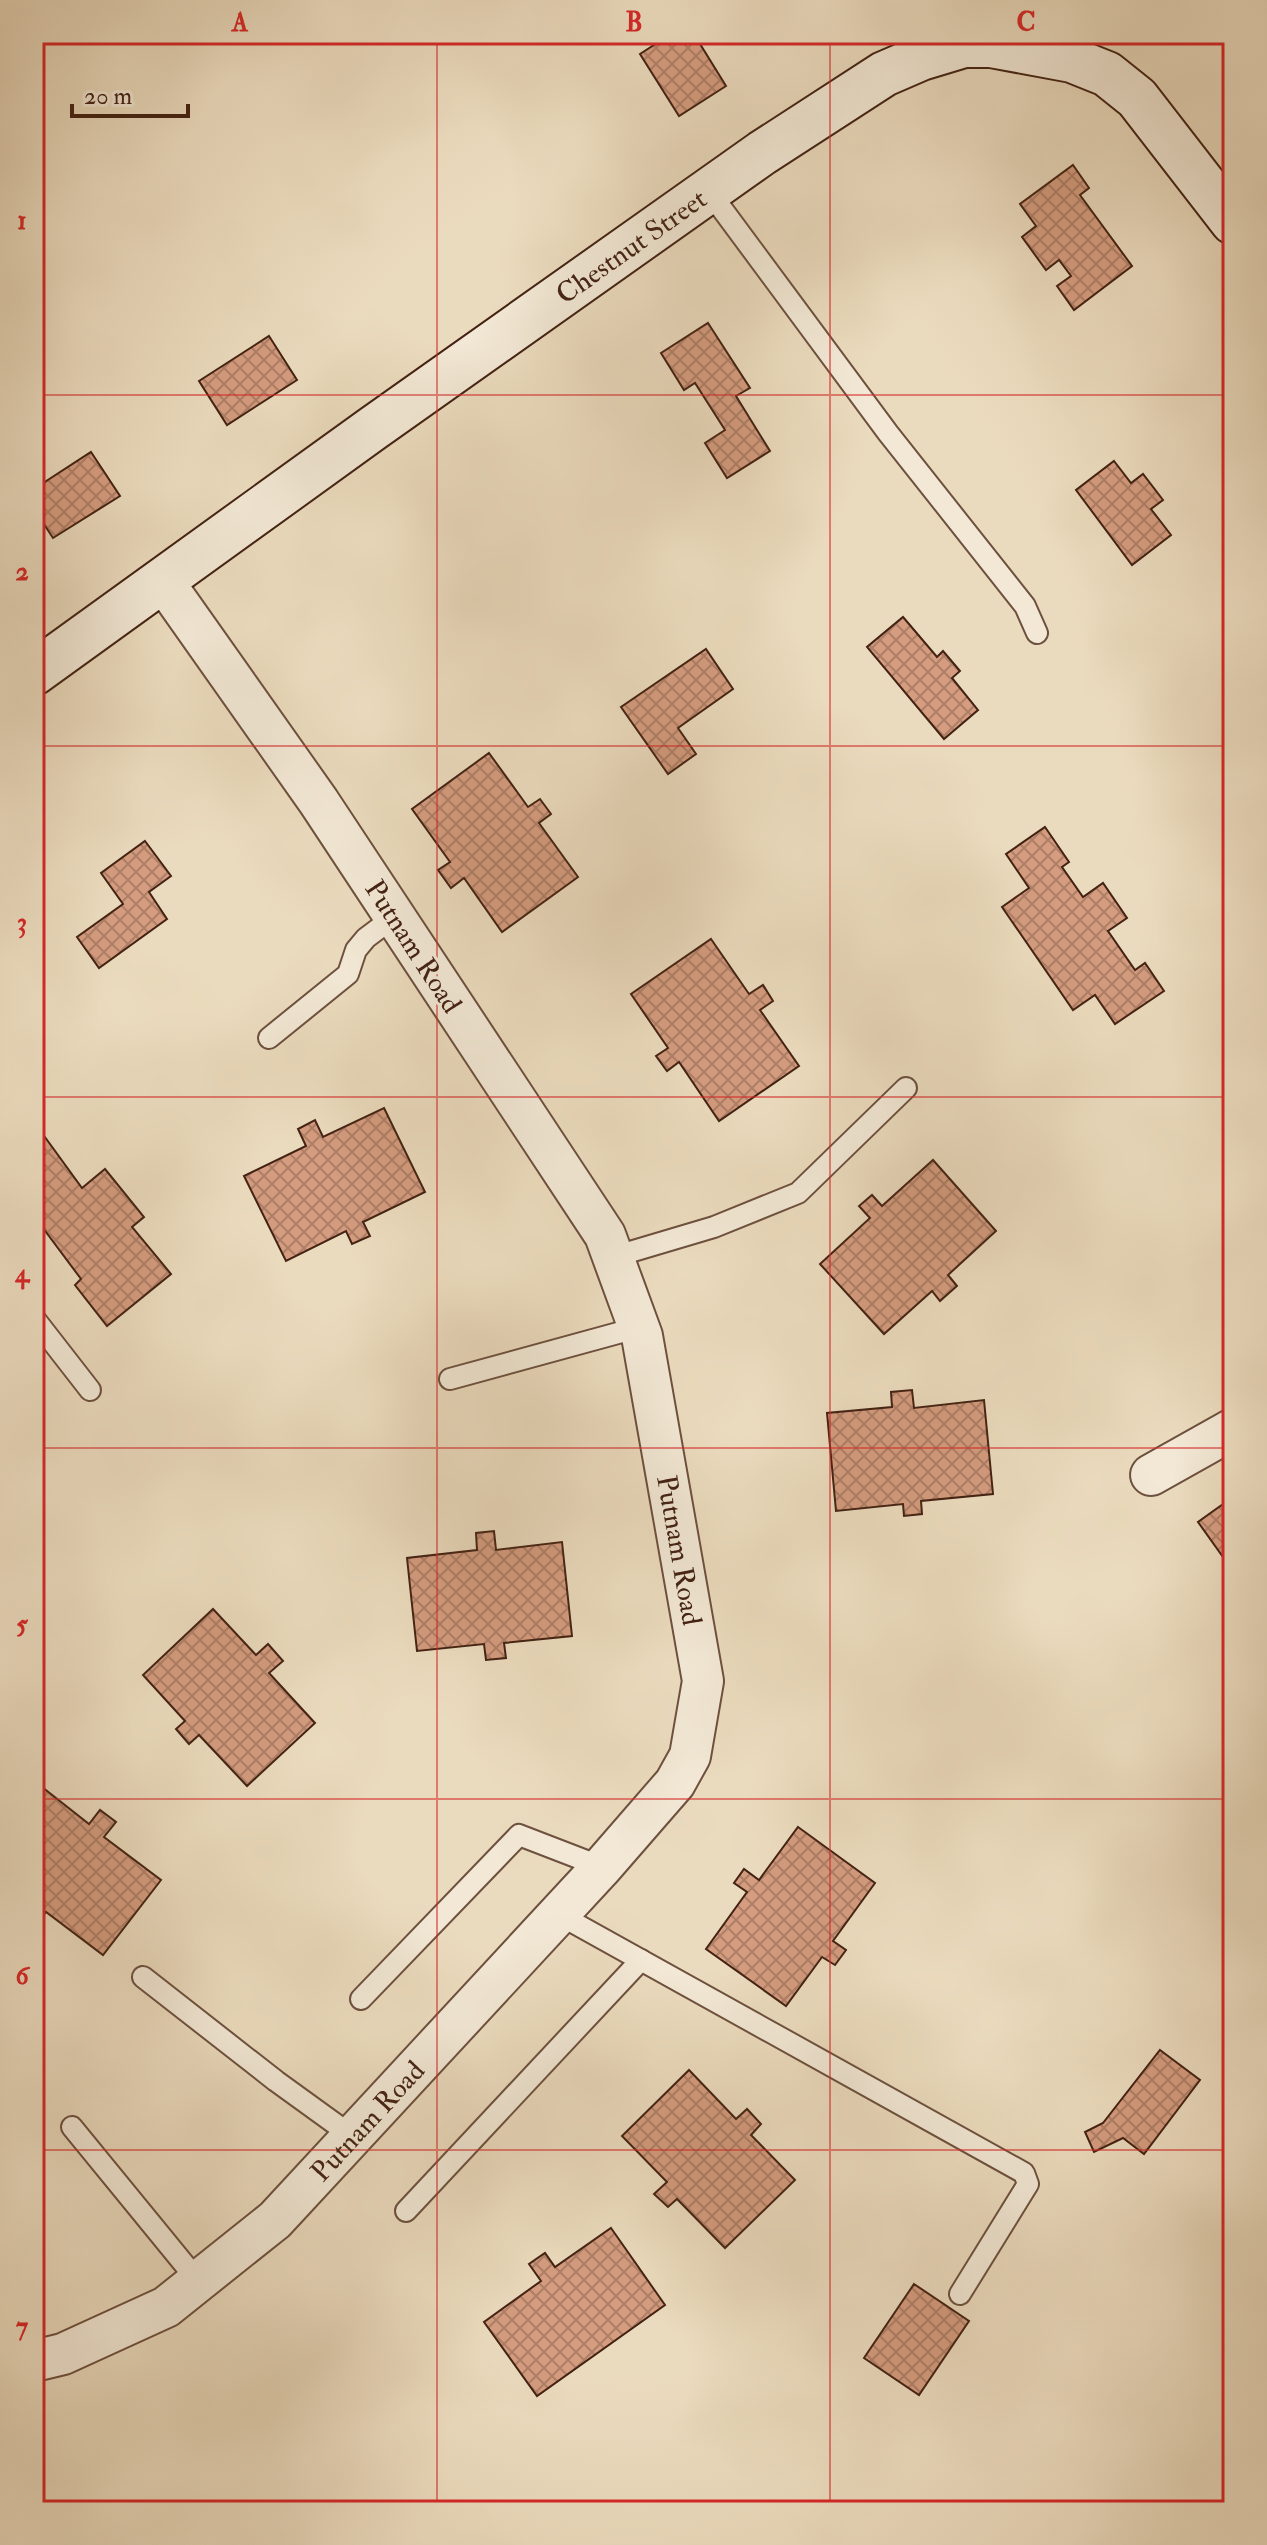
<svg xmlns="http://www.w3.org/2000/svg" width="1267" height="2545" viewBox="0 0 1267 2545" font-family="'IM FELL Double Pica',serif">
<defs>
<pattern id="building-cross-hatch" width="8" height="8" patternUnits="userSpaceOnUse" patternTransform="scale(2)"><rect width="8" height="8" fill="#d59c7f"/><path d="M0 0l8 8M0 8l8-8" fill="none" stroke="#ae7f67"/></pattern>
</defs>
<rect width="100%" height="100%" fill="#ebdbbe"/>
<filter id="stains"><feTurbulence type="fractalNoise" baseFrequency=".0025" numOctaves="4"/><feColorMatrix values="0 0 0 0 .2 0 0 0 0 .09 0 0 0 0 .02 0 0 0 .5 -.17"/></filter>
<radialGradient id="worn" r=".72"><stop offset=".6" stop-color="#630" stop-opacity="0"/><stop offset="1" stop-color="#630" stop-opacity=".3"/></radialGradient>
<g fill="url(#building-cross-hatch)" stroke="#432213" stroke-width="2">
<path d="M 671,34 L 706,34 L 697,39 L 726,86 L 679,116 L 640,54 Z"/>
<path d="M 1073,165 L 1089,188 L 1080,195 L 1132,266 L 1074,310 L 1057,286 L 1071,276 L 1059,260 L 1046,270 L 1022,237 L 1036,226 L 1020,204 Z"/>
<path d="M 708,323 L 750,388 L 736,396 L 770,451 L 727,478 L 705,443 L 725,430 L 695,383 L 684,390 L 661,353 Z"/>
<path d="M 269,336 L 297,380 L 227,425 L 199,381 Z"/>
<path d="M 91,452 L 120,496 L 53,538 L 34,509 L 34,489 Z"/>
<path d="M 1114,461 L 1131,483 L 1143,474 L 1163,500 L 1151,509 L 1171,535 L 1132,565 L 1076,490 Z"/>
<path d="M 903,617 L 937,657 L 943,651 L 960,671 L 952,678 L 978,710 L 944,739 L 867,647 Z"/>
<path d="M 706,649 L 733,689 L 678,728 L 696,754 L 668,774 L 621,707 Z"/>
<path d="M 489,753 L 528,807 L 540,799 L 551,814 L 539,823 L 578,877 L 502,932 L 464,878 L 451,888 L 438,870 L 450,862 L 412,809 Z"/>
<path d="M 1045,827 L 1069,862 L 1062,867 L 1083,897 L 1103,883 L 1127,918 L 1108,931 L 1135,970 L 1145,963 L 1164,991 L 1115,1024 L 1095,995 L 1073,1010 L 1002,907 L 1029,888 L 1006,854 Z"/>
<path d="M 145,841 L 171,876 L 149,892 L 167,919 L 99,968 L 77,937 L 123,904 L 101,873 Z"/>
<path d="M 711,939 L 749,994 L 763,985 L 773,1001 L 760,1010 L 799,1066 L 719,1121 L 679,1062 L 667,1071 L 656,1056 L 668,1048 L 631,994 Z"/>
<path d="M 384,1108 L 425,1192 L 363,1222 L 370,1236 L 352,1244 L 346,1231 L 286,1261 L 244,1176 L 306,1146 L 298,1129 L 315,1120 L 323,1137 Z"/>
<path d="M 34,1122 L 82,1188 L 105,1169 L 144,1217 L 132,1227 L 171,1274 L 107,1326 L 75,1285 L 81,1279 L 34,1216 Z"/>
<path d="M 933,1160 L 996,1231 L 948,1275 L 957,1286 L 940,1301 L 932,1291 L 884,1334 L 820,1264 L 870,1218 L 859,1206 L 872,1195 L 882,1206 Z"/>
<path d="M 912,1390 L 914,1408 L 984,1400 L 993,1494 L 921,1501 L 922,1514 L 904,1516 L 903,1504 L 836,1511 L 827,1413 L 892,1407 L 891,1392 Z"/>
<path d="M 1233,1497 L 1233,1560 L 1228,1564 L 1198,1522 Z"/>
<path d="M 494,1531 L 496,1550 L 562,1542 L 572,1636 L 504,1643 L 506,1658 L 486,1660 L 484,1644 L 417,1651 L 407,1558 L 477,1550 L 476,1533 Z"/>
<path d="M 213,1609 L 256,1655 L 268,1644 L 283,1661 L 269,1673 L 315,1723 L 247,1786 L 199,1735 L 189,1744 L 176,1729 L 185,1721 L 143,1675 Z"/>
<path d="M 37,1783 L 89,1824 L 100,1810 L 116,1822 L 104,1837 L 161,1880 L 103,1955 L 46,1912 L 37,1924 L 34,1922 L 34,1786 Z"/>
<path d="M 798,1827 L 875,1883 L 833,1941 L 846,1950 L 835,1965 L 822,1957 L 786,2006 L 706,1949 L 747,1892 L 734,1883 L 744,1869 L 759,1880 Z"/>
<path d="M 1160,2050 L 1200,2080 L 1144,2154 L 1123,2138 L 1094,2152 L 1085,2132 L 1103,2123 Z"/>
<path d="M 689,2070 L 736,2119 L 747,2109 L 761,2124 L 751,2135 L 795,2180 L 725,2248 L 677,2199 L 668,2207 L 654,2194 L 667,2182 L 622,2136 Z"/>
<path d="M 611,2228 L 665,2305 L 537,2396 L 484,2322 L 541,2281 L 529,2264 L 545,2253 L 555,2267 Z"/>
<path d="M 914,2284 L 969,2321 L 919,2395 L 864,2358 Z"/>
</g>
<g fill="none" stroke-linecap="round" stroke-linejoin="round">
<defs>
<g id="lane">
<path d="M 708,190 L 888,433 L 1025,606 L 1037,633"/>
<path d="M 269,1038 L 348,974 L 356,950 L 366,938 L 394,917"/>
<path d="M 613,1257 L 714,1227 L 798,1193 L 906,1088"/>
<path d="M 34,1318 L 90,1390"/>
<path d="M 450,1379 L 640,1327"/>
<path d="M 558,1914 L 1024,2173 L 1028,2184 L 960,2294"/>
<path d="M 143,1977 L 276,2081 L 352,2136"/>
<path d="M 361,1999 L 519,1835 L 602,1867"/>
<path d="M 72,2127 L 198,2281"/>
<path d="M 406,2211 L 641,1960"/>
</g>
<g id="street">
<path d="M 1151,1475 L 1233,1429"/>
<path id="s1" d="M 34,2361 L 63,2354 L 166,2307 L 275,2220 L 602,1867 L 675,1783 L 690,1756 L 703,1681 L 642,1336 L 605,1235 L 319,802 L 163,581"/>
</g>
<g id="secondary">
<path id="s2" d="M 34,673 L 372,429 L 762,153 L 884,74 L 921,58 L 964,45 L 991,45 L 1072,60 L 1107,74 L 1137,98 L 1233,222"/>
</g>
</defs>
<use href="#lane" stroke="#6d503e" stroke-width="24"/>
<use href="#street" stroke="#6d503e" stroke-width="44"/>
<use href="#secondary" stroke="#432213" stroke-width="48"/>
<use href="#lane" stroke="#f2e8d5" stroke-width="20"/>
<use href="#street" stroke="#f2e8d5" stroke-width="40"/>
<use href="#secondary" stroke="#f2e8d5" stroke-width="44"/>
</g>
<path fill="none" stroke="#d62828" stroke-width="2" stroke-opacity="0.55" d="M 437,34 L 437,2511M 830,34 L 830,2511M 34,395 L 1233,395M 34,746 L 1233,746M 34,1097 L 1233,1097M 34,1448 L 1233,1448M 34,1799 L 1233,1799M 34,2150 L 1233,2150"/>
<g text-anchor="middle" stroke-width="6" stroke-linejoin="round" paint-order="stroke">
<g font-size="28" fill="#432213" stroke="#f2e8d5">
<text dy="10" stroke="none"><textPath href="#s2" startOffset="734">Chestnut Street</textPath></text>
<text transform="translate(414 946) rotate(57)" y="10">Putnam Road</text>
<text transform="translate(680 1550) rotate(80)" y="10">Putnam Road</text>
<text dy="10" stroke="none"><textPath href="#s1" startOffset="418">Putnam Road</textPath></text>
</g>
</g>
<rect width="1267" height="2545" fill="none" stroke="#ebdbbe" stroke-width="88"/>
<path d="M72 104v12h116v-12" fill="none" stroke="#432213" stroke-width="4"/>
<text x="84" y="104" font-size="24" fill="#432213" stroke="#f2e8d5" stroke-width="6" paint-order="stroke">20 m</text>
<rect x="44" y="44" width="1179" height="2457" fill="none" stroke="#d62828" stroke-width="3"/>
<g font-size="26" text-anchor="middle" font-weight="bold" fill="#d62828">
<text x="240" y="31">A</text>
<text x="634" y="31">B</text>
<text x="1026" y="31">C</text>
<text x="22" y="229">1</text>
<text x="22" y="580">2</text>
<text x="22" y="931">3</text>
<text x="22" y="1282">4</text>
<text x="22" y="1633">5</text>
<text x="22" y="1984">6</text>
<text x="22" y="2335">7</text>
</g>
<rect width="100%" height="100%" filter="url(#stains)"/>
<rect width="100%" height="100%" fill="url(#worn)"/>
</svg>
